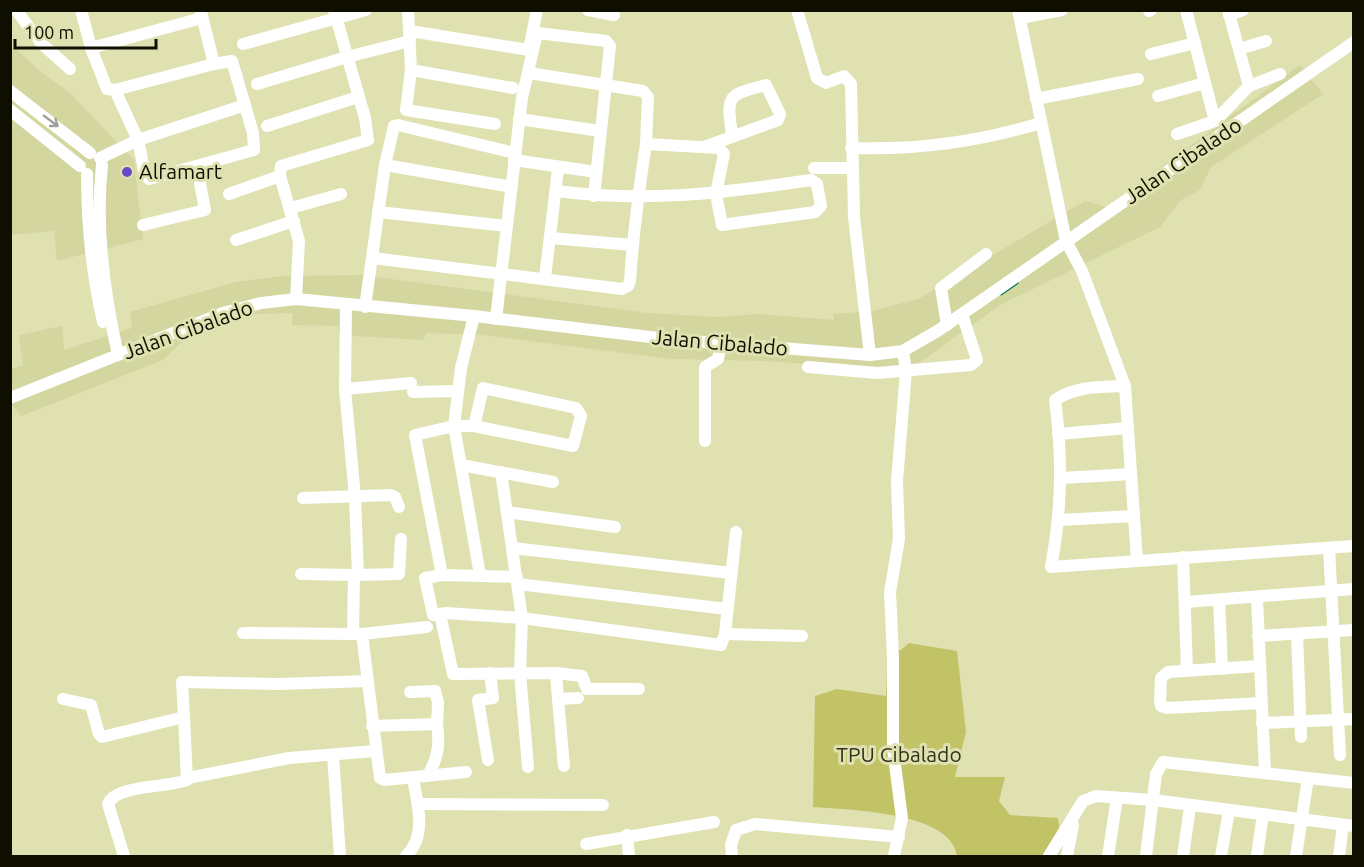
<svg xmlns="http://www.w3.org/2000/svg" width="1364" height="867" viewBox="0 0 1364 867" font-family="Ubuntu,sans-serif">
<rect width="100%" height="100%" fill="#dfe1b1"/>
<g fill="#d4d69f">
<path d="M 10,44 L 41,72 L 69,92 L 134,160 L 143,239 L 57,261 L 54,231 L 11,235 Z"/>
<path d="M 1300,65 L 1323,94 L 1211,167 L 1200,190 L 1181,200 L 1160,227 L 1000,305 L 919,363 L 884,370 L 767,361 L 671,359 L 482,335 L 426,333 L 423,340 L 340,335 L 338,326 L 292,325 L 293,313 L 255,314 L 188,336 L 163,360 L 21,416 L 11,404 L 10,369 L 23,365 L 19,335 L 62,326 L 64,350 L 132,328 L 130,312 L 236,282 L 283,276 L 361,275 L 647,313 L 716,317 L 759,314 L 834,320 L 833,314 L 872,311 L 918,299 L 1085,201 L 1107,207 Z"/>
</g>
<path fill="#c2c366" d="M 909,643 L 957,651 L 966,732 L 955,777 L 1005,777 L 999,801 L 1010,815 L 1058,818 L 1060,833 L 1042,856 L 957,856 C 951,811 847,810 813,807 L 815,696 L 837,689 L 886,696 L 888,650 L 901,650 Z"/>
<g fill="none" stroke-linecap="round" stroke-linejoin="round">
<path stroke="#147d5e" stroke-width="3" d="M 1001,294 L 1017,283"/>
<g stroke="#fff" stroke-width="12">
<path d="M 16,10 L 41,43 L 70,69"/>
<path d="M 81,10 L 91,48 L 107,89 L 115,90 L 214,64 L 232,61 L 253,133 L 254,150 L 149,179 L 145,175 L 138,140 L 115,90"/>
<path d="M 408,10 L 411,70 L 513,88"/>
<path d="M 588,10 L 614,15"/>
<path d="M 797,10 L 817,78 L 826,83 L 844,76 L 851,84 L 854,217 L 870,355"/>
<path d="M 1018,10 L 1066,241 L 1082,271 L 1125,386 L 1137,560"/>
<path d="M 1149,11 L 1151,10"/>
<path d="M 201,12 L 214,64"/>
<path d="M 1229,15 L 1243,10"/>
<path d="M 1020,18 L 1062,10"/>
<path d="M 410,31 L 529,50 L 537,10"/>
<path d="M 243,44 L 366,10"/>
<path d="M 91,48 L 202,18"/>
<path d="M 1239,49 L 1266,41"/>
<path d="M 1151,54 L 1195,43"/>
<path d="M 411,70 L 406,110 L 495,124"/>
<path d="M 529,73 L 643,91 L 648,97 L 646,144"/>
<path d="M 257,84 L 347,57 L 410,41"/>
<path d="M 1249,86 L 1280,74"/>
<path d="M 10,91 L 90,153"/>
<path d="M 1158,96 L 1205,83"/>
<path d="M 1036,99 L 1138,79"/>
<path d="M 10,110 L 80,166"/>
<path d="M 519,119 L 600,131"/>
<path d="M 1215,121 L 1249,86 L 1228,10"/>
<path d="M 267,126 L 358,97"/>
<path d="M 1177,134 L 1215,121 L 1186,10"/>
<path d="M 707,146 L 778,120 L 780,114 L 766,85 C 728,95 726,94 732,135"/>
<path d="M 851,148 C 919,150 976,142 1041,123"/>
<path d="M 100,158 L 138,140 L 245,105"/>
<path d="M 514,160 L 596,172"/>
<path d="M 102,165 C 95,229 104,293 118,355"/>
<path d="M 385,165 L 512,187"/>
<path d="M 814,168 L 851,168"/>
<path d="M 87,174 C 87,223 92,274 103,322"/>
<path d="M 229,194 L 280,176"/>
<path d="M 291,208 L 341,194"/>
<path d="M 378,212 L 507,226"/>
<path d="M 143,225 L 205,210 L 197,167"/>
<path d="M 551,238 L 632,245"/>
<path d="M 236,240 L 294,221"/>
<path d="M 373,258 L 622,289 L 628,286 L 630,281 C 633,235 639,189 646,144 L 719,148 L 724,154 L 716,194 L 722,225 L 815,212 L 821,206 L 817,184 L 811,180 C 724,193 645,203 557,191"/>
<path d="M 545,278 L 558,169"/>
<path d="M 296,299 L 299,241 L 280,176 L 281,166 L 368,140 L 365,118 L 334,10"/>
<path d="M 346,305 L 345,389 L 355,497 L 358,575 L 354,575 L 353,634 L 362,634 L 380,778 L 384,780 L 466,772"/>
<path d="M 365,307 L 385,165 L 394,126 L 398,125 L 515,153"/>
<path d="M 474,316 L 461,368 L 454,426 L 480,575"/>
<path d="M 496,319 L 522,98 L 537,33 L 606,41 L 610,46 L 594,196"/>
<path d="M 947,325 L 941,288 L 986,254"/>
<path d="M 808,367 L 877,373 L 971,365 L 977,360 L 962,314"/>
<path d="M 1125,386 C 1100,387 1076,386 1055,400 C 1063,458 1062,510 1051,567 L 1354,546"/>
<path d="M 345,389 L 411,383"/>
<path d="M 413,392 L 457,391"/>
<path d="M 10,398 L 223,313 L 261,303 L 296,299 L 474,316 L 667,339 L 870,355 L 903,351 L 939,330 L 1354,42"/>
<path d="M 1058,434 L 1128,428"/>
<path d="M 705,441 L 705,367 L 718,359 L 721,343"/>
<path d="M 461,465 L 553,482"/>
<path d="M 501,472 L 522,618 L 446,613 L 433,615 L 425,578 L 442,575 L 517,577"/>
<path d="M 1062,478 L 1131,474"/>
<path d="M 303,498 L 391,495 L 395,497 L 399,507"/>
<path d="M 507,512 L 615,527"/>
<path d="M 1060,520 L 1134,516"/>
<path d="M 513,548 L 731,573"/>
<path d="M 1329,548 L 1340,755"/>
<path d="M 1183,557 L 1187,670"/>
<path d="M 301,574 L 354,575"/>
<path d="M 358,575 L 399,574 L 401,539"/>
<path d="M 442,575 L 415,435 L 454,426 L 474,426 L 573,446 L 581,416 L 576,408 L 483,388 L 474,426"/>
<path d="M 518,584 L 727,609"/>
<path d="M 1257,598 L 1265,772"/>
<path d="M 1219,600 L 1222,669"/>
<path d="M 1186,602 L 1354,589"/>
<path d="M 440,614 L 453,674 L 556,673 L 582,676 L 587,689 L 639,689"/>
<path d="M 243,633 L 353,634"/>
<path d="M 362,634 L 427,627"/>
<path d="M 725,634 L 802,636"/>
<path d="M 1297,634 L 1301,737"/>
<path d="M 1258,636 L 1354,630"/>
<path d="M 1259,666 L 1168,672 L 1161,678 L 1160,702 L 1161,706 L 1167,708 L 1261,703"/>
<path d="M 556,673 L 558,699 L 578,698"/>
<path d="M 410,692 L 435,691 L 438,702 L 437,724"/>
<path d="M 63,699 L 91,705 L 99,734 L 102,737 L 184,717 L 182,682 L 279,684 L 366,681"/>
<path d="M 558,699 L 564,766"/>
<path d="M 1262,723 L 1354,719"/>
<path d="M 372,726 L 437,724 C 440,744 438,758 428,775"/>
<path d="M 333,755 L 340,856"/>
<path d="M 488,760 L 478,700 L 493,698 L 490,673"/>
<path d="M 528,767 L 520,673 L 522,618 L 721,645 L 725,634 L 736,532"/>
<path d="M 188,778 L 289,758 L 375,751"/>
<path d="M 418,804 L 603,805"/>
<path d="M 627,835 L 629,856"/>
<path d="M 586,844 L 714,822"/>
<path d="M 124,856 L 108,804 C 116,784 169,788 187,780 L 184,717"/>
<path d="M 406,856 C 427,836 418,805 413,779"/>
<path d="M 732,856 L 731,845 L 736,830 L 755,824 L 899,837"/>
<path d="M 894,856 L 902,818 L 893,749 L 893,658 L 890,592 L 899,539 L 897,481 L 906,371 L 903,351"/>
<path d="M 1049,856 L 1083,801 L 1096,796 L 1153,800 L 1354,826"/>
<path d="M 1067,856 L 1073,825"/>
<path d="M 1108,856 L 1117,798"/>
<path d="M 1146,856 L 1156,774 L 1163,762 L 1354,783"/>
<path d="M 1183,856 L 1190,807"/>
<path d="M 1221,856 L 1229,811"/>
<path d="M 1257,856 L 1263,814"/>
<path d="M 1296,856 L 1308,778"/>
<path d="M 1339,856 L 1343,825"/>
</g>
</g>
<defs><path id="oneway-shaft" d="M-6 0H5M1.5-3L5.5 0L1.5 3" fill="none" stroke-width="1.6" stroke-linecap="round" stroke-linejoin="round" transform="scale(1.5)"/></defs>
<use stroke="#9f9f99" href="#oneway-shaft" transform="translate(51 121) rotate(37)"/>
<circle fill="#684bc4" stroke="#dfe1b1" stroke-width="2" cx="127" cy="172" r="6"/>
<g text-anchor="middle" stroke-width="6" stroke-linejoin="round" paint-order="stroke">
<g font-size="21" fill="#0f0f01" stroke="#dfe1b1">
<text transform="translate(1183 161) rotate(-34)" y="7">Jalan Cibalado</text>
<text transform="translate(188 330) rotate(-20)" y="7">Jalan Cibalado</text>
<text transform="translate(720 343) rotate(5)" y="7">Jalan Cibalado</text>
</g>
<g font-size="21" fill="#0f0f01" stroke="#dfe1b1" text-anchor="start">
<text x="139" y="179">Alfamart</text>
</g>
<g font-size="21" fill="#32331b" stroke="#dfe1b1">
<text x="899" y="762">TPU Cibalado</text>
</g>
</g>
<rect width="1364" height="867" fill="none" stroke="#0f0f01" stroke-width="24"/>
<path d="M15 39v9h141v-9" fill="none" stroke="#0f0f01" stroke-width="3"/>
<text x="24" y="39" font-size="18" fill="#0f0f01" stroke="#dfe1b1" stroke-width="4.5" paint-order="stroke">100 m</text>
</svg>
